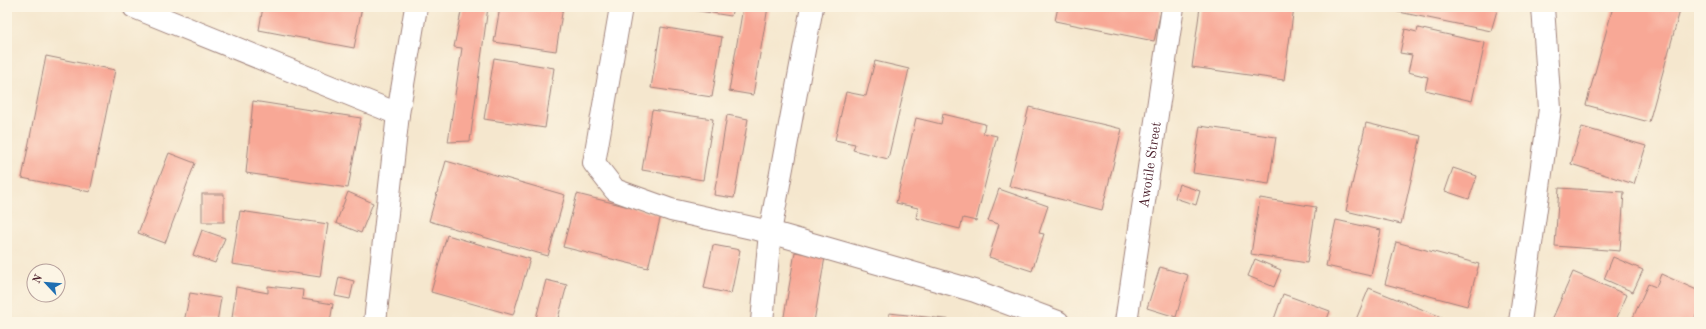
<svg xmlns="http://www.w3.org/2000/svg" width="1706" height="329" viewBox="0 0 1706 329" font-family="'Old Standard TT',serif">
<rect width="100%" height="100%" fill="#fcf5e5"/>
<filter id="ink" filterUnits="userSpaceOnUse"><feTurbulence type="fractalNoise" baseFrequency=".025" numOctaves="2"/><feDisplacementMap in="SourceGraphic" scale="8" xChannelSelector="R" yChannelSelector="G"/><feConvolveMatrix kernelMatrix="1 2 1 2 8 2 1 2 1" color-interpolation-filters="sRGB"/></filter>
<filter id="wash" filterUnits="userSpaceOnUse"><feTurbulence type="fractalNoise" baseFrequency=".012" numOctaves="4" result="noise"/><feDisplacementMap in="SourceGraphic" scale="16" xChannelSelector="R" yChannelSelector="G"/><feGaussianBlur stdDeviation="0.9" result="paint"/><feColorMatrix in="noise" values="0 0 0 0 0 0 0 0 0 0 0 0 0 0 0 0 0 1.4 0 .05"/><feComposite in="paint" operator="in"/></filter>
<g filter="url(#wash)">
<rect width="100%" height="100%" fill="#f5e7ce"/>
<g id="blocks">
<g fill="#f8a896">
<path d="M 263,7 L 362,7 L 354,48 L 259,30 Z"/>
<path d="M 462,7 L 488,7 L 470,141 L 448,142 L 462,48 L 454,47 Z"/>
<path d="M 500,7 L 563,7 L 556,51 L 494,42 Z"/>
<path d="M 674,7 L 733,7 L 731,16 Z"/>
<path d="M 743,7 L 768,7 L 753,95 L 729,91 Z"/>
<path d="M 1058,7 L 1162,7 L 1154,41 L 1055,21 Z"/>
<path d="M 1200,7 L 1294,7 L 1284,80 L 1192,67 Z"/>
<path d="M 1395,7 L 1498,7 L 1491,31 L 1394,11 Z"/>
<path d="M 1613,7 L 1681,7 L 1649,122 L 1586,105 Z"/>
<path d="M 661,27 L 722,37 L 712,97 L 651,88 Z"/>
<path d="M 1418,28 L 1485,43 L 1472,101 L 1425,90 L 1428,77 L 1408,72 L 1412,55 L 1400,53 L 1405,29 L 1417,32 Z"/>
<path d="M 46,56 L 115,70 L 90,192 L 22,178 Z"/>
<path d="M 494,58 L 554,68 L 545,128 L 484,119 Z"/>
<path d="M 875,61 L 909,69 L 888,159 L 853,150 L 855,144 L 835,140 L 846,92 L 866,96 Z"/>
<path d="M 253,101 L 361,118 L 348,188 L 246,173 Z"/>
<path d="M 1029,107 L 1122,129 L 1102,210 L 1009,186 Z"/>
<path d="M 652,110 L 713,119 L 703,180 L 642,170 Z"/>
<path d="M 943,114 L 985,124 L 983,133 L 997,136 L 976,221 L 963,218 L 960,229 L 916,218 L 918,208 L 896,203 L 916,118 L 941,124 Z"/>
<path d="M 727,115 L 748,119 L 734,198 L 714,195 Z"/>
<path d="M 1366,123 L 1421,136 L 1401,224 L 1346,211 Z"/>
<path d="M 1200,126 L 1276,137 L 1269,184 L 1193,173 Z"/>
<path d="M 1582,127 L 1646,146 L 1634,184 L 1571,164 Z"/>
<path d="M 169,153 L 195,163 L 165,243 L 138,233 Z"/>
<path d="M 446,161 L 565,195 L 548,256 L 429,221 Z"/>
<path d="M 1453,168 L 1477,176 L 1469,199 L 1445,191 Z"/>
<path d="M 1179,184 L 1200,191 L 1196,205 L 1175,198 Z"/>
<path d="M 1559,188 L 1624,192 L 1620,251 L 1555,246 Z"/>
<path d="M 999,189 L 1048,206 L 1039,233 L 1044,234 L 1032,271 L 989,257 L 999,224 L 988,221 Z"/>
<path d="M 348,192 L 373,203 L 361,233 L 336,223 Z"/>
<rect x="202" y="194" width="22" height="28"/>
<path d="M 577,194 L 661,215 L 648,268 L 563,247 Z"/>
<path d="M 1260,198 L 1316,207 L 1307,263 L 1251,254 Z"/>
<path d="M 240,211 L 328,224 L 320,277 L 232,264 Z"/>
<path d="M 1336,220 L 1381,230 L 1371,276 L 1326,266 Z"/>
<path d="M 202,230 L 225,238 L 215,263 L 193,255 Z"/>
<path d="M 447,235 L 530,259 L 513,315 L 431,292 Z"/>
<path d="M 1396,242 L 1479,264 L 1467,306 L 1385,284 Z"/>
<path d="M 713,245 L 740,250 L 731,294 L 704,288 Z"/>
<path d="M 795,252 L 825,257 L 814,322 L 783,322 Z"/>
<path d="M 1613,257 L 1643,270 L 1633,292 L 1604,279 Z"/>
<path d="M 1255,259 L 1281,270 L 1274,287 L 1248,276 Z"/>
<path d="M 1160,267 L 1188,275 L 1176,317 L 1147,308 Z"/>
<path d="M 1573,272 L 1627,295 L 1615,322 L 1551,322 Z"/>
<path d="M 1661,274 L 1699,291 L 1699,309 L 1693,322 L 1631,322 L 1648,284 L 1656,287 Z"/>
<path d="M 339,277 L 354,281 L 350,299 L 335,296 Z"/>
<path d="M 546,280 L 567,285 L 557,322 L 535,322 Z"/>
<path d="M 268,286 L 303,290 L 302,299 L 333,304 L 330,322 L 239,322 L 239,319 L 232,318 L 236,287 L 268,293 Z"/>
<path d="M 1369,288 L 1454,322 L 1355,322 Z"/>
<path d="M 190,293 L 221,298 L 217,322 L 184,322 Z"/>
<path d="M 1283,294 L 1330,311 L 1326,322 L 1273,322 Z"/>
<path d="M 889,313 L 954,320 L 953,322 L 888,322 Z"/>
</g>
</g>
</g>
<g filter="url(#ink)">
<use href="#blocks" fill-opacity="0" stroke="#a0837c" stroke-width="1"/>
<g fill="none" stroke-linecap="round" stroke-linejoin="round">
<defs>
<g id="street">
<path d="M 134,7 L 398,114"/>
<path d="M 621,7 L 594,163 L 615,190 L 671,210 L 770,232 L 975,291 L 1058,322"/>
<path d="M 375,322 L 398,114 L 416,7"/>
<path d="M 762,322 L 770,232 L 812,7"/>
<path id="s1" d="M 1126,322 L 1173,7"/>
<path d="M 1520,322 L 1550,109 L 1543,7"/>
</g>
</defs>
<use href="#street" stroke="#a0837c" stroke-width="24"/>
<use href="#street" stroke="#fff" stroke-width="22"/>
</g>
</g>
<g text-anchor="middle" stroke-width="4" stroke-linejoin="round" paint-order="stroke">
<g font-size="14" fill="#4a1f2b" stroke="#fcf5e5">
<text dy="5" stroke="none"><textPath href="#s1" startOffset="159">Awotile Street</textPath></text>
</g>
</g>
<rect width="1706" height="329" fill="none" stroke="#fcf5e5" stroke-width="24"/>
<g transform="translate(46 283) rotate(296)"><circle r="19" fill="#fcf5e5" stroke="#b59f9b"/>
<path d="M0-3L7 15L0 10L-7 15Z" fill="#1f6fb2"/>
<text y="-6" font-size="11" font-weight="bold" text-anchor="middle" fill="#4a1f2b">N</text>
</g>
</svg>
